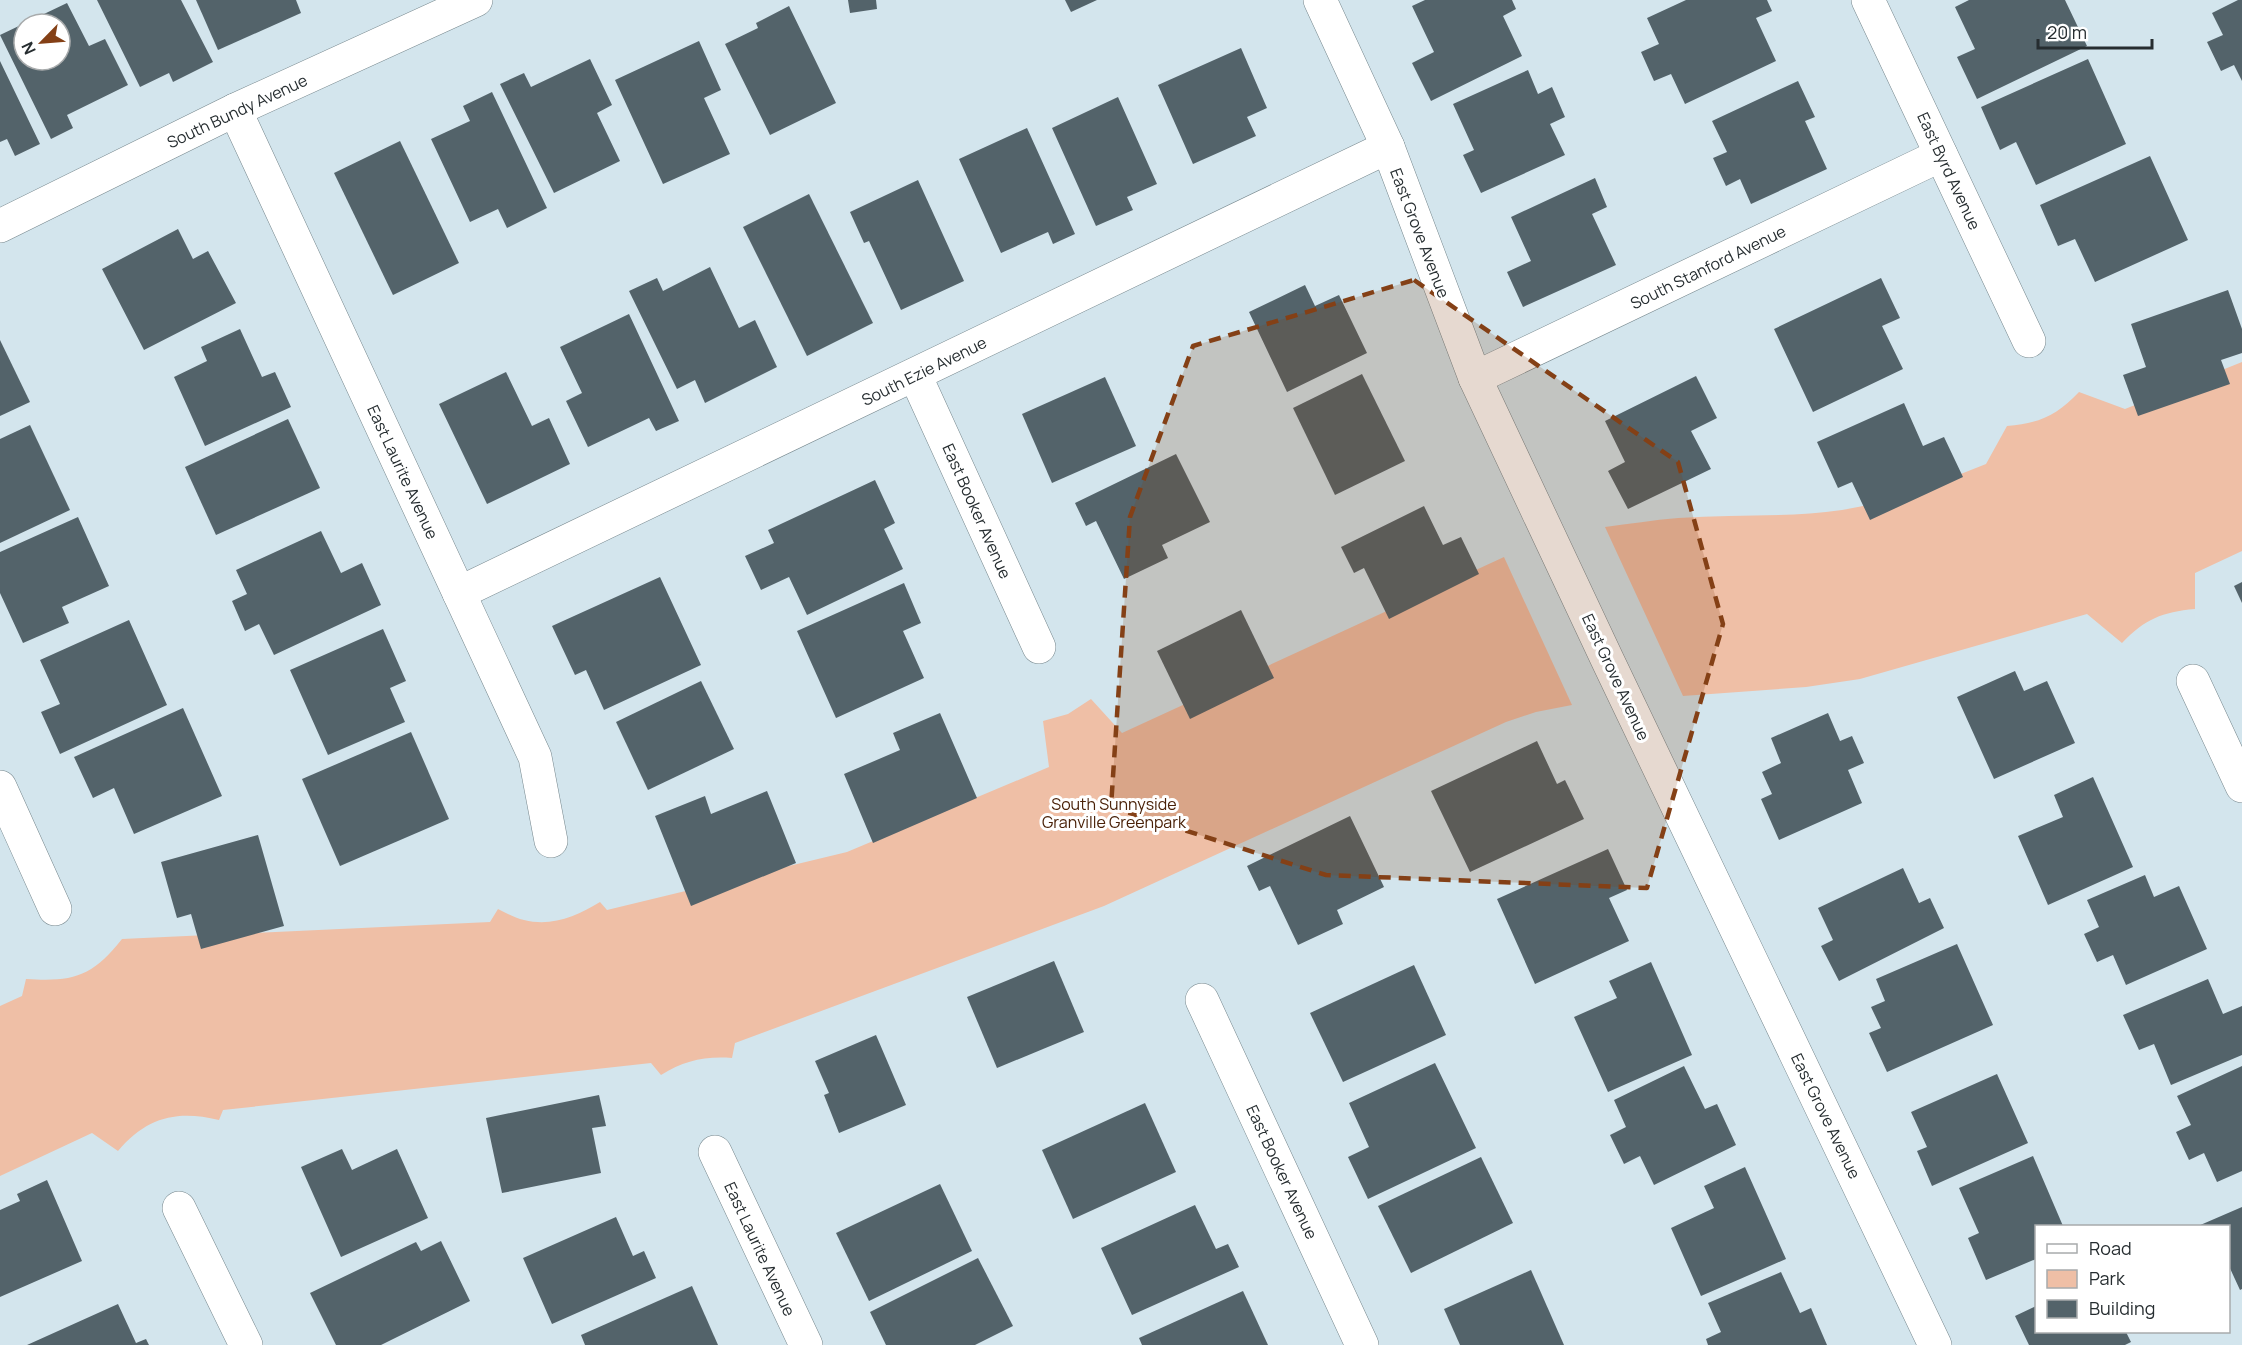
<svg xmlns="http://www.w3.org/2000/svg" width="2242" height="1345" viewBox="0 0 2242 1345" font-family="Manrope,sans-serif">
<rect width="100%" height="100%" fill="#d3e5ed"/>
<g fill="#efbfa6">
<path d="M 2242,362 L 2242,551 L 2195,573 L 2195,609 C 2162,612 2145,619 2122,643 L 2087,614 L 1860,679 L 1806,687 L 1683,696 L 1605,527 C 1629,524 1653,520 1678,518 C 1733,514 1787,518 1842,510 C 1892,502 1939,483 1986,464 L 2007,426 C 2040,423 2056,416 2079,392 L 2125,409 Z"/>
<path d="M 1504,557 L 1572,705 L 1536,712 L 1506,722 L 1104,906 L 735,1043 L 732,1058 C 704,1056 684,1061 661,1075 L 651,1063 L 223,1110 L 219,1120 C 177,1110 147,1117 118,1151 L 92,1133 L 0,1176 L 0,1006 L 22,996 L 26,979 C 73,982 92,977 122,939 L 490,922 L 498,909 C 506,913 515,918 524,920 C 552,927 577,916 600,902 L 607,910 L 847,852 L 1049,767 L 1043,721 L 1068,714 L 1091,699 L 1122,733 Z"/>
</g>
<g fill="#53636a" fill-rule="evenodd">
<path d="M 97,0 L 181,0 L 213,62 L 173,82 L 169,73 L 140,87 Z"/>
<path d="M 196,0 L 296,0 L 301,13 L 218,50 Z"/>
<path d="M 848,0 L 876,0 L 877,9 L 850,13 Z"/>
<path d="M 1065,0 L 1097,0 L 1071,12 Z"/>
<path d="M 1425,0 L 1512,0 L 1516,9 L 1503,16 L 1522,56 L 1431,101 L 1412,63 L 1434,52 L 1412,6 Z"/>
<path d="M 1686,0 L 1767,0 L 1772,11 L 1756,18 L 1776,61 L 1685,104 L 1671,74 L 1654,81 L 1641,52 L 1659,44 L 1647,18 Z"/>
<path d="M 1969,0 L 2065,0 L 2087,46 L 1977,99 L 1957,57 L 1975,49 L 1955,7 Z"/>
<path d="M 2238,0 L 2242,0 L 2242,81 L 2234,65 L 2221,71 L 2207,42 L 2223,35 L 2212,13 Z"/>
<path d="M 67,3 L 89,46 L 105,39 L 128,85 L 67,115 L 73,128 L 51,139 L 0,35 ZM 24,24 L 60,24 L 60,60 L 24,60 Z"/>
<path d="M 789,6 L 836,103 L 770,135 L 725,44 L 758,28 L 756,23 Z"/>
<path d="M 699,41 L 721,90 L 704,98 L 730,154 L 663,184 L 615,80 Z"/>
<path d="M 1241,48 L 1267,108 L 1247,117 L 1256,136 L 1193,164 L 1158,85 Z"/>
<path d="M 590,59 L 612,105 L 597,113 L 620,161 L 554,193 L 500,84 L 524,73 L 531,87 Z"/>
<path d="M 2088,59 L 2126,144 L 2036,185 L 2016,142 L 2000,150 L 1981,107 Z"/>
<path d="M 0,61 L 40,144 L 15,156 L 7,139 L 0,142 Z"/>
<path d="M 1528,70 L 1538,94 L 1552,87 L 1565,117 L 1550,124 L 1565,155 L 1481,193 L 1463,155 L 1474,150 L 1453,104 Z"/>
<path d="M 1798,81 L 1815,117 L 1805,121 L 1827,169 L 1751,204 L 1740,179 L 1726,186 L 1713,158 L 1727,152 L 1712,121 Z"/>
<path d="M 492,92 L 547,208 L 507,228 L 498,209 L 470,222 L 431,139 L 470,121 L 463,106 Z"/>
<path d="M 1118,97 L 1157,184 L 1127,197 L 1133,210 L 1096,226 L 1052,128 Z"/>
<path d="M 1027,128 L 1075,234 L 1053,244 L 1048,232 L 1001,253 L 959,159 Z"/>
<path d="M 400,141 L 459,263 L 393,295 L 334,173 Z"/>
<path d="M 2150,156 L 2188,240 L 2095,282 L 2075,239 L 2058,246 L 2040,205 Z"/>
<path d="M 1595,178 L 1607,207 L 1592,214 L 1616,265 L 1523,307 L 1507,272 L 1531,261 L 1511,217 Z"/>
<path d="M 918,180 L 964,281 L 901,310 L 869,241 L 864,243 L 850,212 Z"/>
<path d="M 809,194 L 873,323 L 807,356 L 743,227 Z"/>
<path d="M 178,229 L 193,259 L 208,251 L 236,303 L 144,350 L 102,269 Z"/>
<path d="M 710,267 L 739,328 L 755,320 L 777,367 L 705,403 L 695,380 L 677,389 L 629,291 L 657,278 L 663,291 Z"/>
<path d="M 1881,278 L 1900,318 L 1882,326 L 1903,369 L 1813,412 L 1774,329 Z"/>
<path d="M 1305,285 L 1315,306 L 1339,295 L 1367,353 L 1287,392 L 1249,312 Z"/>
<path d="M 2228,290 L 2242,329 L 2242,353 L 2221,360 L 2230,384 L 2138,416 L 2123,375 L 2146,367 L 2131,324 Z"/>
<path d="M 629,314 L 679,421 L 656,431 L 649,418 L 588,447 L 566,401 L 582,393 L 560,347 Z"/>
<path d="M 240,329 L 262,377 L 275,372 L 291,407 L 205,446 L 174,377 L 207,361 L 201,347 Z"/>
<path d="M 0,340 L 30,402 L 0,416 Z"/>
<path d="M 506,372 L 532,426 L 549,418 L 570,464 L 487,504 L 439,404 Z"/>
<path d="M 1362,374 L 1405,461 L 1335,495 L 1293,408 Z"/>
<path d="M 1696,376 L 1717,418 L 1691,431 L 1711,469 L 1628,509 L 1608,471 L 1625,462 L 1605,421 Z"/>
<path d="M 1105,377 L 1136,446 L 1052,483 L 1022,414 Z"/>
<path d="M 1904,403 L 1923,446 L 1944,437 L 1963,477 L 1870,520 L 1852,482 L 1838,488 L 1817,442 Z"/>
<path d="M 288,419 L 320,488 L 216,535 L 185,467 Z"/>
<path d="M 30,425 L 70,510 L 0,543 L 0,439 Z"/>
<path d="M 1176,454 L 1210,522 L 1162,545 L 1168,558 L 1124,579 L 1096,521 L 1086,526 L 1075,503 Z"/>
<path d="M 875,480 L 895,523 L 884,529 L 903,569 L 807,615 L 789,577 L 761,590 L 745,556 L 774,543 L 768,530 Z"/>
<path d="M 1424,506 L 1443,545 L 1461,537 L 1479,574 L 1389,619 L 1364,568 L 1354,573 L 1341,547 Z"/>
<path d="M 78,517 L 109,586 L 62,607 L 69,623 L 23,643 L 0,593 L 0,552 Z"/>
<path d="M 321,531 L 341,573 L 362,563 L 381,605 L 274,655 L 259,624 L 245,631 L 232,601 L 247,594 L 236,570 Z"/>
<path d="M 660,577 L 701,665 L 604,710 L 586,670 L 575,675 L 552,626 Z"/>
<path d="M 2242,582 L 2242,603 L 2234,586 Z"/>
<path d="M 904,583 L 921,623 L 903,631 L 924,678 L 836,718 L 797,631 Z"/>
<path d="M 1241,610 L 1274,678 L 1190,719 L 1157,651 Z"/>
<path d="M 129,620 L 167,705 L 60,754 L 41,712 L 60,704 L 40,660 Z"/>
<path d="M 383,629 L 406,681 L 390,688 L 405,722 L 328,755 L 290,670 Z"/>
<path d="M 2015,671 L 2024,691 L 2047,681 L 2075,743 L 1994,779 L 1957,697 Z"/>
<path d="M 701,681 L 734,749 L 648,790 L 616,722 Z"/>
<path d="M 183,708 L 222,796 L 134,834 L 114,788 L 93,798 L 74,757 Z"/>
<path d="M 940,713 L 977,798 L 873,843 L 844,774 L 900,750 L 893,733 Z"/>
<path d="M 1828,713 L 1840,741 L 1852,736 L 1864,763 L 1848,770 L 1862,803 L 1779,840 L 1761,799 L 1772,794 L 1762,772 L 1781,763 L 1771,738 Z"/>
<path d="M 411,732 L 449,819 L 340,866 L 302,779 Z"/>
<path d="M 1537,741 L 1557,784 L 1565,780 L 1584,819 L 1470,872 L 1431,791 Z"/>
<path d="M 2093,777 L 2133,867 L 2048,905 L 2018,836 L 2063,817 L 2054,795 Z"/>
<path d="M 767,791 L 796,863 L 691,906 L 655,816 L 705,796 L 711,814 Z"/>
<path d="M 1350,816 L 1384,887 L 1337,910 L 1343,924 L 1298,945 L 1270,886 L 1259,891 L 1247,866 Z"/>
<path d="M 258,835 L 284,926 L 201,949 L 191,914 L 177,918 L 161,862 Z"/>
<path d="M 1608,849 L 1627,890 L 1609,898 L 1629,941 L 1535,984 L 1497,899 Z"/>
<path d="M 1903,868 L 1919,903 L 1930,898 L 1944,928 L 1839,981 L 1821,946 L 1833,940 L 1818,908 Z"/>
<path d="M 2145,875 L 2154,897 L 2179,886 L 2207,949 L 2126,985 L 2113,955 L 2097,962 L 2084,934 L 2099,927 L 2087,900 Z"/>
<path d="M 1957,944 L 1993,1025 L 1887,1072 L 1869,1033 L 1881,1028 L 1871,1007 L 1885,1001 L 1876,979 Z"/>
<path d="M 1054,961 L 1084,1032 L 997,1068 L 967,997 Z"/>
<path d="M 1651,962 L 1692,1055 L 1608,1092 L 1574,1017 L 1617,998 L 1609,981 Z"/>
<path d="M 1414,965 L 1446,1035 L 1343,1082 L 1310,1013 Z"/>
<path d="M 2208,979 L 2223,1014 L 2242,1006 L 2242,1055 L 2171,1085 L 2154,1044 L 2139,1050 L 2123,1015 Z"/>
<path d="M 876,1035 L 906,1105 L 839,1133 L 824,1095 L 829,1093 L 815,1061 Z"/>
<path d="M 1435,1063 L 1476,1148 L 1368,1199 L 1348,1157 L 1369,1147 L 1349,1103 Z"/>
<path d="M 1684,1066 L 1705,1109 L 1717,1104 L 1736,1145 L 1654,1185 L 1640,1156 L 1624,1164 L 1610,1135 L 1626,1127 L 1614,1100 Z"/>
<path d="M 2242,1066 L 2242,1171 L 2217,1182 L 2204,1153 L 2189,1160 L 2176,1132 L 2191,1125 L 2177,1096 Z"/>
<path d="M 1997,1074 L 2028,1143 L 1932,1186 L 1917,1151 L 1927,1147 L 1911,1112 Z"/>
<path d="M 599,1095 L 606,1126 L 592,1128 L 601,1173 L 502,1193 L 486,1118 Z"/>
<path d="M 1145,1103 L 1176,1172 L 1073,1219 L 1042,1150 Z"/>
<path d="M 342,1149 L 352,1170 L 397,1149 L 428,1218 L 341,1257 L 301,1167 Z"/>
<path d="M 2033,1156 L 2063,1226 L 2036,1226 L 2036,1259 L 1986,1280 L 1968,1238 L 1979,1233 L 1959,1188 Z"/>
<path d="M 1481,1157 L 1513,1223 L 1411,1273 L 1378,1206 Z"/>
<path d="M 1745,1167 L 1786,1259 L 1701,1296 L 1671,1228 L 1714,1208 L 1704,1186 Z"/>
<path d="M 47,1180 L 82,1261 L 0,1297 L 0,1210 L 20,1201 L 17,1194 Z"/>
<path d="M 940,1184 L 972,1251 L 869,1301 L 836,1233 Z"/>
<path d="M 1195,1205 L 1216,1249 L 1228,1244 L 1239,1267 L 1132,1315 L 1101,1248 Z"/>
<path d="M 2242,1207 L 2242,1289 L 2240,1290 L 2228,1264 L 2228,1226 L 2198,1226 Z"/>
<path d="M 616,1217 L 633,1256 L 644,1251 L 656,1278 L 552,1324 L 523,1258 Z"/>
<path d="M 441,1241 L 470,1301 L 381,1345 L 336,1345 L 310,1293 L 416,1242 L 421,1251 Z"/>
<path d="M 978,1258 L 1013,1326 L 975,1345 L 886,1345 L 870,1312 Z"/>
<path d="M 1531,1270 L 1564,1345 L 1460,1345 L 1444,1309 Z"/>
<path d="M 1781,1272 L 1800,1313 L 1811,1308 L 1827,1345 L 1708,1345 L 1706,1339 L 1721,1332 L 1708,1303 Z"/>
<path d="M 692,1286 L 718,1345 L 585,1345 L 581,1335 Z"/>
<path d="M 1243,1291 L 1268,1345 L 1142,1345 L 1139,1338 Z"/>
<path d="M 118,1304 L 136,1343 L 146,1339 L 149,1345 L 27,1345 Z"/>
<path d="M 2036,1306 L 2036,1332 L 2126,1332 L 2131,1342 L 2125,1345 L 2029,1345 L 2015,1316 Z"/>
</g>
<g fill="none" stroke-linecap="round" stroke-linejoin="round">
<defs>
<g id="minor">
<path d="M 1320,0 L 1388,147 L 1475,378 L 1607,659 L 1935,1345"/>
<path d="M 1868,0 L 2029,341"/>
<path d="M 235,110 L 535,757 L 551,841"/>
<path d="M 0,226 L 235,110 L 476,0"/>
<path d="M 915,375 L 1039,647"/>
<path d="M 1475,378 L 1941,155"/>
<path d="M 459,593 L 1388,147"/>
<path d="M 2193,681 L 2242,786"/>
<path d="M 0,787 L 55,909"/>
<path d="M 1202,1000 L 1362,1345"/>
<path d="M 715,1152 L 806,1345"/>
<path d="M 179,1208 L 246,1345"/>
</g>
</defs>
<use href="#minor" stroke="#76878d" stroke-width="34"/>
<use href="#minor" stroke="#fff" stroke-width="33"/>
</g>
<path fill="#844016" fill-opacity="0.2" stroke="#844016" stroke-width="4.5" stroke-dasharray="12 8" stroke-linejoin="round" d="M 1414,280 L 1678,462 L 1723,624 L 1647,888 L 1326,875 L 1111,807 L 1130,517 L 1193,346 Z"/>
<g text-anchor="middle" stroke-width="6" stroke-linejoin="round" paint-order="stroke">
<g font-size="16" fill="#262d30" stroke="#fff">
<text transform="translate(237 111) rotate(-25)" y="6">South Bundy Avenue</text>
<text transform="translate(1949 171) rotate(65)" y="6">East Byrd Avenue</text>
<text transform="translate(1420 233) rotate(69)" y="6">East Grove Avenue</text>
<text transform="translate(1708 267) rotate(-26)" y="6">South Stanford Avenue</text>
<text transform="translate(924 371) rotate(-26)" y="6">South Ezie Avenue</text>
<text transform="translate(403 472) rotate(65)" y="6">East Laurite Avenue</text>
<text transform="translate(977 511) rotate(66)" y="6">East Booker Avenue</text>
<text transform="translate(1616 677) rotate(65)" y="6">East Grove Avenue</text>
<text transform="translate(1826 1116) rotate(64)" y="6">East Grove Avenue</text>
<text transform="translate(1282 1172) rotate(65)" y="6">East Booker Avenue</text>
<text transform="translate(760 1249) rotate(65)" y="6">East Laurite Avenue</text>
</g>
<g font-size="16" fill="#4a2209" stroke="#fff">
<text x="1114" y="810">South Sunnyside<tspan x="1114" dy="18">Granville Greenpark</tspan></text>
</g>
</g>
<rect x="2035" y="1225" width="195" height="108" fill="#ffffff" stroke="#a8abac" stroke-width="1.5"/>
<rect x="2047" y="1244" width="30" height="9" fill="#ffffff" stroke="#a8abac" stroke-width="1.5"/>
<text x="2089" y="1255" font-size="18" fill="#262d30">Road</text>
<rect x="2047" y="1270" width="30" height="18" fill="#efbfa6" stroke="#a8abac" stroke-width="1.5"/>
<text x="2089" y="1285" font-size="18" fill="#262d30">Park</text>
<rect x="2047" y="1300" width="30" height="18" fill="#53636a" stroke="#a8abac" stroke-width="1.5"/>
<text x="2089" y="1315" font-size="18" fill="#262d30">Building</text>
<g transform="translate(42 42) rotate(245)"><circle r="28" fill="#ffffff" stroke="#a8abac" stroke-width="1.5"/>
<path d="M0-4.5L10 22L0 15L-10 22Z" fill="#844016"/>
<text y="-9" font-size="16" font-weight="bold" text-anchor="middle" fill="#262d30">N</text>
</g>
<path d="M2038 39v9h114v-9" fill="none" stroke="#262d30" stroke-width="3"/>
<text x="2047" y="39" font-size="18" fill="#262d30" stroke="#ffffff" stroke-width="4.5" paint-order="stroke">20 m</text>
</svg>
